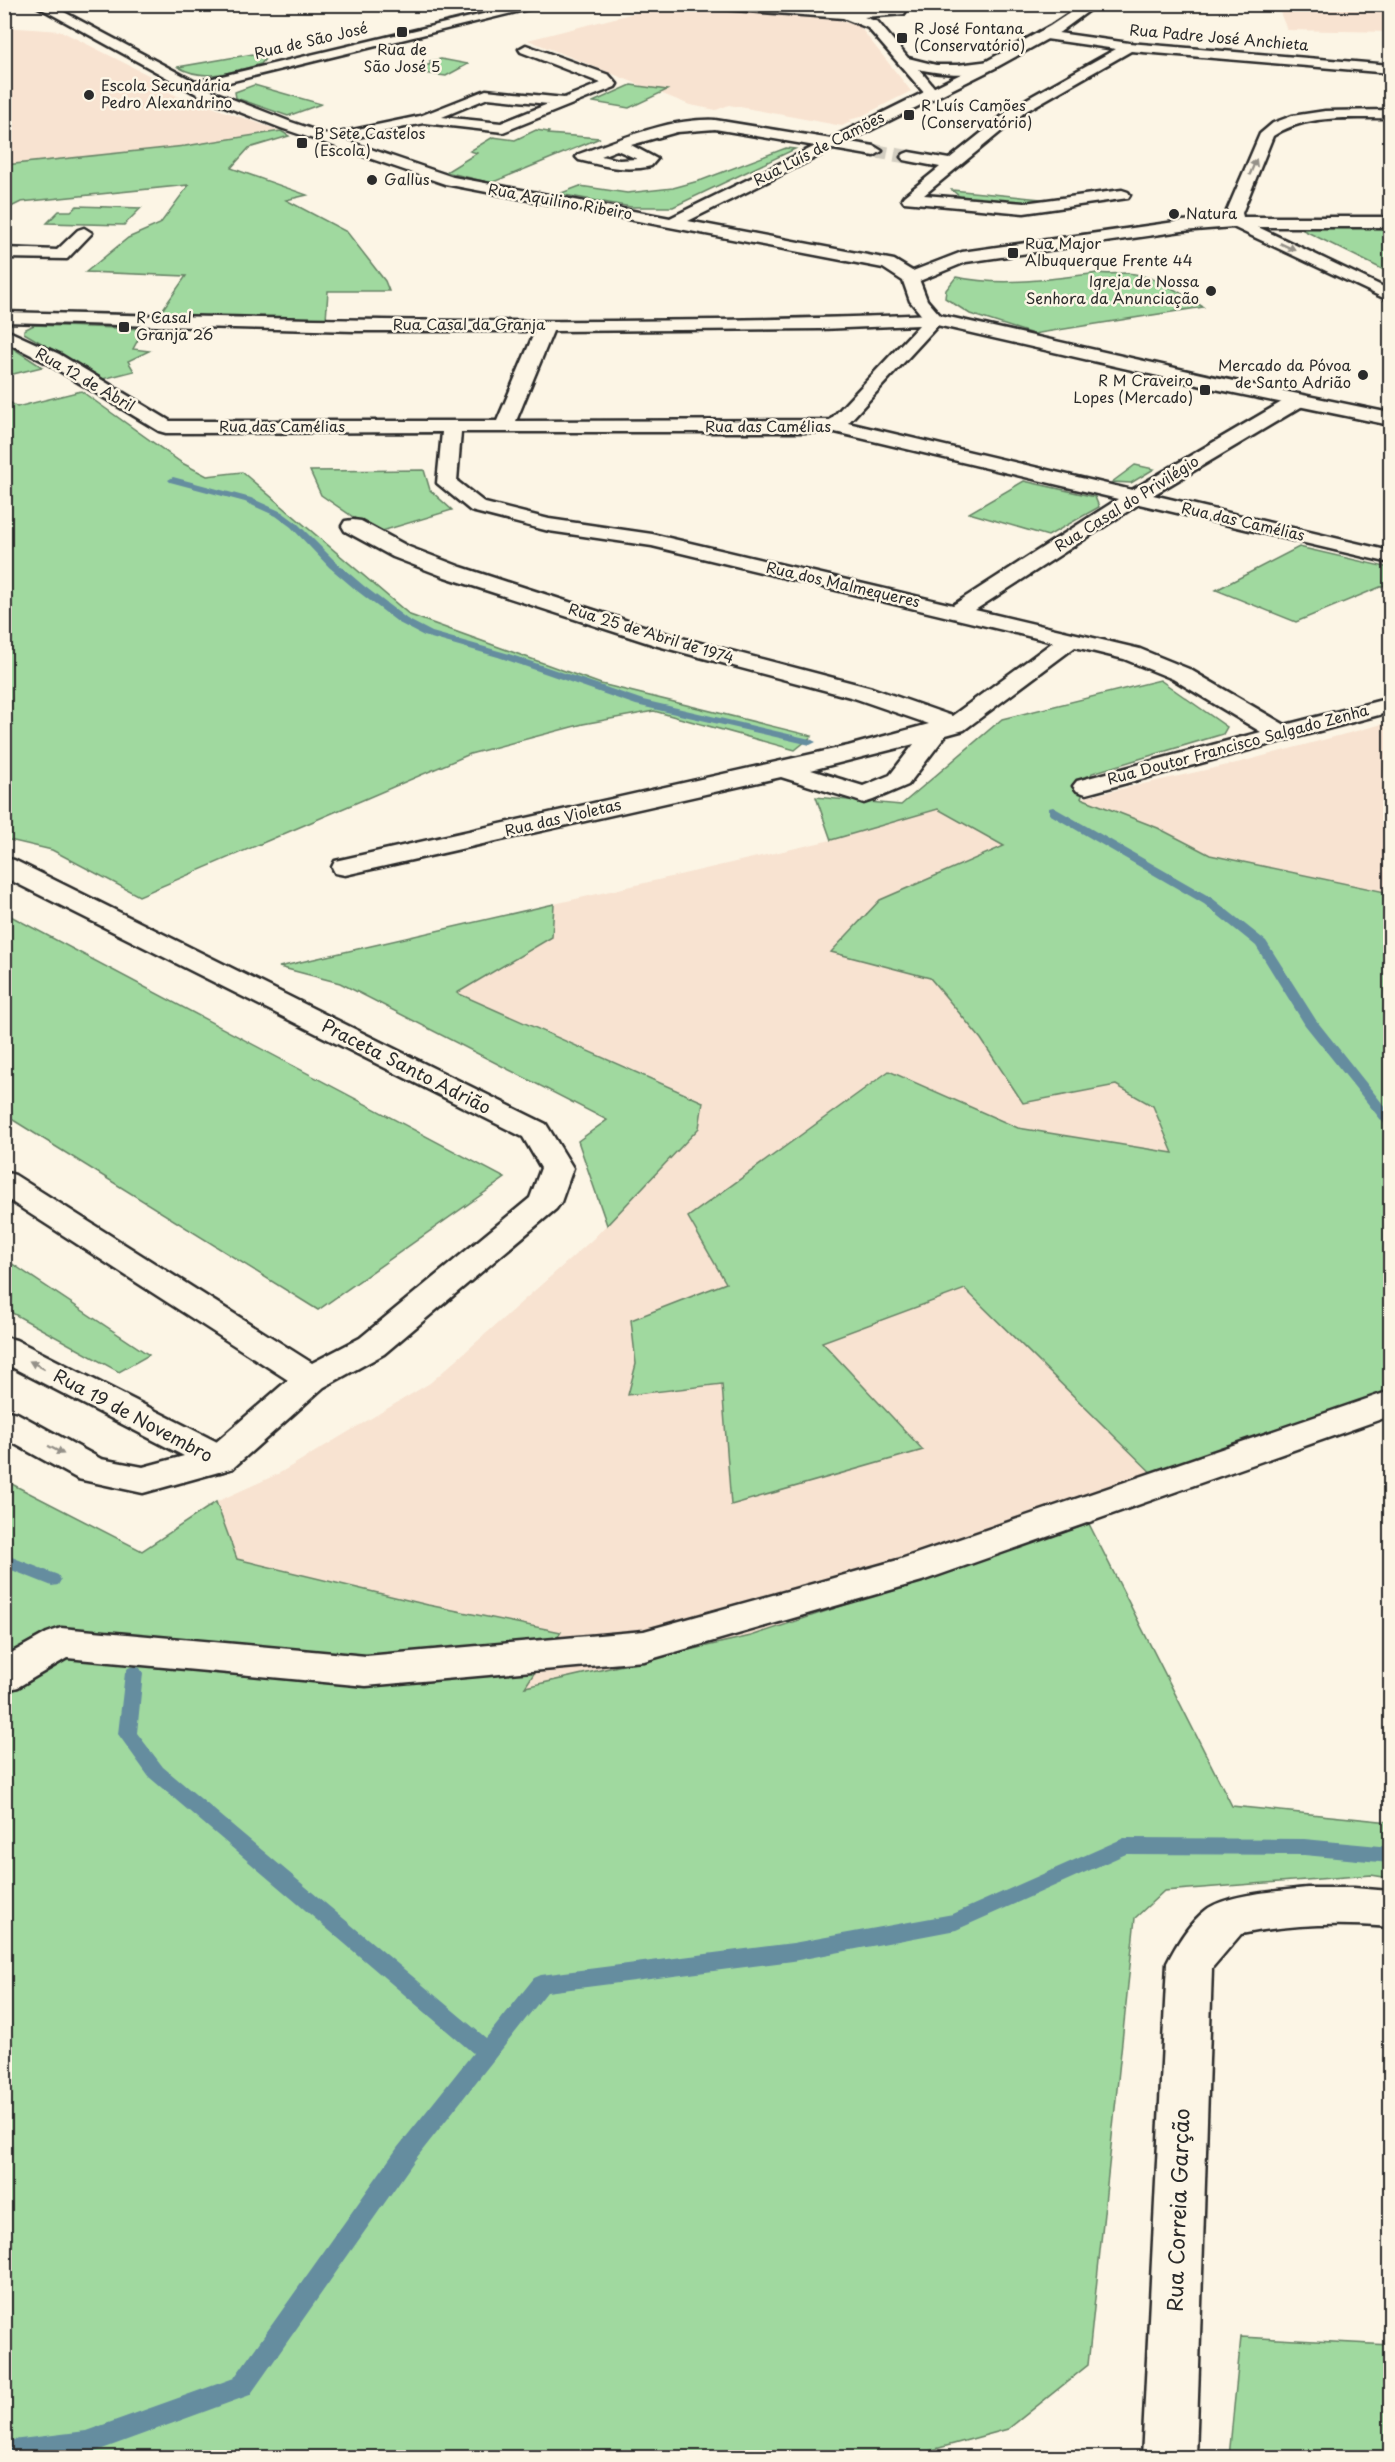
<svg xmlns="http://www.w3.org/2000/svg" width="1395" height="2462" viewBox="0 0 1395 2462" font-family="'Playpen Sans',sans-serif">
<rect width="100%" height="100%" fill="#fcf5e5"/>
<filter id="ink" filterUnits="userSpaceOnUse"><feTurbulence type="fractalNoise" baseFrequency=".0167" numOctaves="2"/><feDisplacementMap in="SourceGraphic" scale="12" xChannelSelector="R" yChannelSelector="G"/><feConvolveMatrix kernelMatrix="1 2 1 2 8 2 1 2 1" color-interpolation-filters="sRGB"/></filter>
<g filter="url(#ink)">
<g fill="#f8e3d1">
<path d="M 1277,5 L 1380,5 L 1390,25 L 1390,32 L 1287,30 Z"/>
<path d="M 658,7 L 813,16 L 831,18 L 859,26 L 911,91 L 860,117 L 849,120 L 852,121 L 842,126 L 729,105 L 716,110 L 690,105 L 528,40 Z"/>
<path d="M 4,27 L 61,31 L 174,88 L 165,90 L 191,103 L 209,106 L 281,131 L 185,146 L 5,165 Z"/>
<path d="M 1390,722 L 1390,893 L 1210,855 L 1158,828 L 1081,798 L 1241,762 Z"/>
<path d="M 938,809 L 1005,847 L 880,900 L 832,952 L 930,978 L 981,1039 L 1023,1103 L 1116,1085 L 1153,1106 L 1174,1154 L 1018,1128 L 889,1071 L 726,1283 L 632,1320 L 636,1364 L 628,1394 L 722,1384 L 741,1502 L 922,1450 L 821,1342 L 965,1289 L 1173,1494 L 751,1636 L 524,1687 L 561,1632 L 428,1605 L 237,1559 L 216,1502 L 278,1474 L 430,1383 L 593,1239 L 699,1128 L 703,1101 L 457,993 L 552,937 L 554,904 L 831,840 Z"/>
</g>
<g fill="#a0d99f" stroke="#668265" stroke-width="1.5">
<path d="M 253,54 L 265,59 L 261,64 C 234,71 205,83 178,67 Z"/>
<path d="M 441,59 L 468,64 L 446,76 L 415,72 L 432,63 L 430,61 Z"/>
<path d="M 254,85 L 321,104 L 288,116 L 236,98 L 235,92 Z"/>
<path d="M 631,85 L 667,90 L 629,108 L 593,102 Z"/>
<path d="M 536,130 L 549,132 L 548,134 L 600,138 L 491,183 L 446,172 L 477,153 L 470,151 L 493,137 L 515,140 Z"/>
<path d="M 281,131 L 289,136 L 249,148 L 231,168 L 307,195 L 286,200 L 347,232 L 385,281 L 389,291 L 328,291 L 326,320 L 158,316 L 186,276 L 86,272 L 128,238 L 160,224 L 189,185 L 21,202 L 5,210 L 5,165 L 185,146 Z"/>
<path d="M 786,148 L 795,149 L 673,207 L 631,207 L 559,194 L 580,186 L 627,193 L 673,188 L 702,180 Z"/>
<path d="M 952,190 L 1061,201 L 1007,205 L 965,201 Z"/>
<path d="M 77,206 L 141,208 L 124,225 L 47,223 L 59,211 L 71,211 Z"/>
<path d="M 1295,226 L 1390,229 L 1390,273 Z"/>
<path d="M 1098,273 C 1108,275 1116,273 1126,273 C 1155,275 1179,292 1203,307 L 1033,334 L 970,314 L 945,298 L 946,290 L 956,277 C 1003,287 1051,279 1098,273 Z"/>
<path d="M 34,325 L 144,329 L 133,349 L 149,351 L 128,361 L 134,371 L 103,379 L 24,333 L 24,330 Z"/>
<path d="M 4,343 L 5,343 L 42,367 L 5,376 Z"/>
<path d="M 81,391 L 182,463 L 207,476 L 242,472 L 410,615 L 601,684 L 812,736 L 795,750 L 654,711 L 583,724 L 470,754 L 139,896 L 52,850 L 5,839 L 5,399 L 17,407 Z"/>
<path d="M 1135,465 L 1154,469 L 1131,483 L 1112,482 Z"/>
<path d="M 424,470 L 430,490 L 452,510 L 382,531 L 359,521 L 321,495 L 310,471 Z"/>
<path d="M 1024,481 L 1095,497 L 1099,507 L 1048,536 L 969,513 Z"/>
<path d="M 1299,547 L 1390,568 L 1390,583 L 1296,622 L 1216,590 Z"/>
<path d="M 1160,680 L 1227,727 L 1223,734 L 1092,773 L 1081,798 L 1158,828 L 1210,855 L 1390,893 L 1390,1416 L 1173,1494 L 965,1289 L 822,1342 L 923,1450 L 731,1505 L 722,1384 L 628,1395 L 636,1364 L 631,1320 L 726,1283 L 688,1217 L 889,1071 L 1018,1128 L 1173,1153 L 1153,1106 L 1116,1085 L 1023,1103 L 981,1039 L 930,978 L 831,952 L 880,900 L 1004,846 L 938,809 L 831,840 L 816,797 L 901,805 L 1002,719 Z"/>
<path d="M 554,904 L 552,937 L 457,993 L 703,1102 L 699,1128 L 607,1225 L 578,1141 L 607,1120 L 340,983 L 279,967 Z"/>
<path d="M 4,913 L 5,913 L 505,1178 L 318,1310 L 5,1115 Z"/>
<path d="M 5,1259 L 149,1355 L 119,1372 L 5,1309 Z"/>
<path d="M 4,1480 L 142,1551 L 216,1502 L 237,1559 L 428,1605 L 561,1632 L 525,1687 L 751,1636 L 1089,1524 L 1232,1806 L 1390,1822 L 1390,1878 L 1371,1875 L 1164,1891 L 1135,1918 L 1088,2365 L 1008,2429 L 903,2458 L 5,2457 Z"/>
<path d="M 1241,2337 L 1390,2345 L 1390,2457 L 1229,2457 Z"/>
</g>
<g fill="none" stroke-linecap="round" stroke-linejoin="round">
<g fill="#658d9f" fill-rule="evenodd">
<path d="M 173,477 L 251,498 L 282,512 L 297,523 L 337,563 L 364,586 L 407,619 L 432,632 L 506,653 L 643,700 L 810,739 L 816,742 L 810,745 L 636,705 L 498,657 L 424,636 L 399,623 L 356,590 L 329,567 L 291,527 L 276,516 L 245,502 L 170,482 L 168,480 Z"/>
<path d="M 1053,807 L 1212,898 L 1266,941 L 1316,1020 L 1390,1113 L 1390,1126 L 1385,1125 L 1305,1025 L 1256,946 L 1204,904 L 1049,814 L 1049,808 Z"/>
<path d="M 4,1554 L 58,1575 L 61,1580 L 58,1585 L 52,1586 L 4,1567 Z"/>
<path d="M 134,1666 L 140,1668 L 143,1673 L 137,1733 L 163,1767 L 486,2038 L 534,1978 L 541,1975 L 793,1943 L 953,1914 L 1124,1838 L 1304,1839 L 1390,1847 L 1390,1863 L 1304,1855 L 1126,1854 L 956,1930 L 793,1961 L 547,1992 L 414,2161 L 250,2395 L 86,2455 L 66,2458 L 4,2458 L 4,2441 L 86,2431 L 234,2378 L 398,2147 L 473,2053 L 149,1777 L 118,1734 L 125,1673 L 128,1668 Z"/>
</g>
<path stroke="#d2cdc0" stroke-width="14" stroke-dasharray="14 7" stroke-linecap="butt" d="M 874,151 L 909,157"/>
<defs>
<g id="minor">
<path d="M 525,4 L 549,4 L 192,91 L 185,87 L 192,83 Z"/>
<path d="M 703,4 C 769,4 834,11 900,7 L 906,11 L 904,14 L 864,17 L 878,22 L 908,58 L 936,65 L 958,65 L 990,61 L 997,65 C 983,78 937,74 919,69 L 938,92 L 931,96 L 926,95 L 868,28 L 843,18 L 709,8 Z"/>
<path d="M 1044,31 L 1129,43 L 1390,65 L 1390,73 L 1131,51 L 1026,111 L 924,195 L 1024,203 L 1122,190 L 1128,192 L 1130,195 L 1128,198 L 1024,213 L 904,202 L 902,199 L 904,196 L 940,167 L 904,160 L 901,157 L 904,154 L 909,152 L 949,159 L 1016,105 L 1116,49 L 1039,38 L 1037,35 L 1039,32 Z"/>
<path d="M 526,45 L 609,75 L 617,84 L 615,87 L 503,132 L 424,123 L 329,143 L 322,139 L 329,135 L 420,116 L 486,90 L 564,98 L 601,83 L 521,52 L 519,49 ZM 488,98 L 548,104 L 501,123 L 442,117 Z"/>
<path d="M 1390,110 L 1390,118 C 1351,119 1307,113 1273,136 L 1242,213 L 1243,217 L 1390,217 L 1390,227 L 1258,227 L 1390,290 L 1390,301 L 1233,227 L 1182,231 L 966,262 L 917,282 L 905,282 L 902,278 L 905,274 L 962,252 L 1182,221 L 1226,218 L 1226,213 L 1260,134 L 1273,123 L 1292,116 L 1325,111 Z"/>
<path d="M 715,120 L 874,146 L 882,151 L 874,156 L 715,129 L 677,132 L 631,145 L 657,159 L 651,166 C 626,172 603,166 579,160 L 576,157 L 579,154 C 622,139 669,118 715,120 ZM 617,150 L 637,159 L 619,160 L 601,156 Z"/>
<path d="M 84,228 L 92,233 L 67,259 L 4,258 L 4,248 L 57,250 L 78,230 Z"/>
<path d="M 4,312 C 314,320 624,327 934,314 L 940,315 L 943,319 L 940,323 L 848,423 L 1132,490 L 1292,396 L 1306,396 L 1309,400 L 1306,404 L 1153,495 L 1390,551 L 1390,563 L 1139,504 L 975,610 L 1140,649 L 1189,669 L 1285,725 L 1390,698 L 1390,712 L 1086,794 L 1077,791 L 1073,786 L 1077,781 L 1261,732 L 1173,679 L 1124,659 L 1075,647 L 964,730 L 946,735 L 908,785 L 873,800 L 864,803 L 855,800 L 781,777 L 345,875 L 335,873 L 332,867 L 335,861 L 848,746 L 929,724 L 854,698 L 658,646 L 445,577 L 393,557 L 345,531 L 342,526 L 345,521 L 353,520 L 361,521 L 409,547 L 461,567 L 674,636 L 872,688 L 952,716 L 1053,642 L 652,546 L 549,531 L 471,511 L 437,483 L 442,432 L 166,433 L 159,431 L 45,362 L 4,341 L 4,329 L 59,354 L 170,421 L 497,421 L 535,331 L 355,331 L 4,322 ZM 919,325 L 830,420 L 516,421 L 553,331 L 821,329 ZM 461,432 L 835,432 L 1118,499 L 953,605 L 652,534 L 549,519 L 485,503 L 457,481 ZM 914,744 L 890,775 L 863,786 L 811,770 Z"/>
<path d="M 4,858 L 14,860 L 546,1124 L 573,1168 L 561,1202 L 556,1209 L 384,1354 L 324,1387 L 233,1468 L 220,1472 L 207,1468 L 202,1459 L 207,1450 L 288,1380 L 4,1197 L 4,1172 L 15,1175 L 312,1363 L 360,1338 L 530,1198 L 541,1168 L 523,1137 L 4,877 Z"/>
<path d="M 1390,1391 L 1390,1416 L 922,1581 L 644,1661 L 366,1686 L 67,1658 L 18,1687 L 4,1691 L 4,1657 L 47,1633 L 61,1628 L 366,1656 L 644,1631 L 898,1560 Z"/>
<path d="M 1307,1888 L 1354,1888 L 1390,1891 L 1390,1927 C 1340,1923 1290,1924 1241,1934 L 1212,1968 L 1196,2458 L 1142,2458 L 1167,1963 C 1176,1945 1190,1922 1206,1910 C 1227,1894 1280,1891 1307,1888 Z"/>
</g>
<g id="tertiary">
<path d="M 33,4 L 49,4 L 214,92 L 291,122 L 453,177 L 670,218 L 985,62 L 1050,26 L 1083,4 L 1098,4 L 1060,32 L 995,68 L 688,221 L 894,260 L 917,274 L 927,300 L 940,315 L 1215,377 L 1390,413 L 1390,425 L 1215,389 L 928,323 L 910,301 L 903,281 L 883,268 L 445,184 L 281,128 L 204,98 Z"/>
<path d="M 4,1337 L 16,1340 L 233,1450 L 238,1459 L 233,1468 L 143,1493 L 78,1479 L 4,1438 L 4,1410 L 17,1413 L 101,1459 L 143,1467 L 184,1456 L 4,1363 Z"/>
</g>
</defs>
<use href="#minor" stroke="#2b2b2b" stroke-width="5"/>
<use href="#tertiary" stroke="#2b2b2b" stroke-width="5"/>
<use href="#minor" fill="#fcf5e5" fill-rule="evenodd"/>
<use href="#tertiary" fill="#fcf5e5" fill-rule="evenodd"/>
</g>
<defs><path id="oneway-solid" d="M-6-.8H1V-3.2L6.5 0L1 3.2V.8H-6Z" transform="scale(1.5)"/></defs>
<g fill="#949088">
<use href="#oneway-solid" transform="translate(1253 167) rotate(-67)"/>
<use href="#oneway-solid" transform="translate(1288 247) rotate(25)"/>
<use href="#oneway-solid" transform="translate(37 1365) rotate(-152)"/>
<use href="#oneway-solid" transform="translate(56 1450) rotate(28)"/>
</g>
</g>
<g fill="#2b2b2b" stroke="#fcf5e5" stroke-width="2">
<rect x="396" y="26" width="12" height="12" rx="3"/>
<rect x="896" y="32" width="12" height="12" rx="3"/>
<circle cx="89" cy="95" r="6"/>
<rect x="903" y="109" width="12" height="12" rx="3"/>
<rect x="296" y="137" width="12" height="12" rx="3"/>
<circle cx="372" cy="180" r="6"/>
<circle cx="1174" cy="214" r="6"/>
<rect x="1007" y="247" width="12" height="12" rx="3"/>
<circle cx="1211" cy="291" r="6"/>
<rect x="118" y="321" width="12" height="12" rx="3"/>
<circle cx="1363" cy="375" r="6"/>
<rect x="1199" y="384" width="12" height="12" rx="3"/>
</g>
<g text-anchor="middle" stroke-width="5" stroke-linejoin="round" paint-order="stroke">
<g font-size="15" fill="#2b2b2b" stroke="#fcf5e5" text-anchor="start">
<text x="914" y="34">R José Fontana<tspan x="914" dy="17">(Conservatório)</tspan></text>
<text x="402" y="55" text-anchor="middle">Rua de<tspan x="402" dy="17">São José 5</tspan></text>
<text x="101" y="91">Escola Secundária<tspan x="101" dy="17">Pedro Alexandrino</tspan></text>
<text x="921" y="111">R Luís Camões<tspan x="921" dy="17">(Conservatório)</tspan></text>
<text x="314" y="139">B Sete Castelos<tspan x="314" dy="17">(Escola)</tspan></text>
<text x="384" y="185">Gallus</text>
<text x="1186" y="219">Natura</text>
<text x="1025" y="249">Rua Major<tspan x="1025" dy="17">Albuquerque Frente 44</tspan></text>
<text x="1199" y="287" text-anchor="end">Igreja de Nossa<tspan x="1199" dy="17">Senhora da Anunciação</tspan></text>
<text x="136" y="323">R Casal<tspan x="136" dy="17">Granja 26</tspan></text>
<text x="1351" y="371" text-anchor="end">Mercado da Póvoa<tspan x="1351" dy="17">de Santo Adrião</tspan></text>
<text x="1193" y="386" text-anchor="end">R M Craveiro<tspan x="1193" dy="17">Lopes (Mercado)</tspan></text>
</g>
<g font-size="15" fill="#2b2b2b" stroke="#fcf5e5">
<text transform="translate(1219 38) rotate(5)" y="5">Rua Padre José Anchieta</text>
<text transform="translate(311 41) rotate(-13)" y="5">Rua de São José</text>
<text transform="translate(819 149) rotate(-27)" y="5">Rua Luís de Camões</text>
<text transform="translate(560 202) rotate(10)" y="5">Rua Aquilino Ribeiro</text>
<text x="469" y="330">Rua Casal da Granja</text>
<text transform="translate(85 380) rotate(30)" y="5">Rua 12 de Abril</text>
<text x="282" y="432">Rua das Camélias</text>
<text x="768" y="432">Rua das Camélias</text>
<text transform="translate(1127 504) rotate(-32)" y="5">Rua Casal do Privilégio</text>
<text transform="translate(1243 522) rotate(13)" y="5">Rua das Camélias</text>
<text transform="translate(843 585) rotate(13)" y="5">Rua dos Malmequeres</text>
<text transform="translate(651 634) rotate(17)" y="5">Rua 25 de Abril de 1974</text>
<text transform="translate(1238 745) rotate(-15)" y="5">Rua Doutor Francisco Salgado Zenha</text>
<text transform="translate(563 818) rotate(-13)" y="5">Rua das Violetas</text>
</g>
<g font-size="18" fill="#2b2b2b" stroke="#fcf5e5">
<text transform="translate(406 1067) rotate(27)" y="6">Praceta Santo Adrião</text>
<text transform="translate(133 1416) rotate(28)" y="6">Rua 19 de Novembro</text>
</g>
<g font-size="21" fill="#2b2b2b" stroke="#fcf5e5">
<text transform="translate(1179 2210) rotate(-88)" y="7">Rua Correia Garção</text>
</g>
</g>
<rect width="1395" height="2462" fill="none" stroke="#fcf5e5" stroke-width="24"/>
<rect x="12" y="12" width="1371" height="2438" fill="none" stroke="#2b2b2b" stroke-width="2" filter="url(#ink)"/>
</svg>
